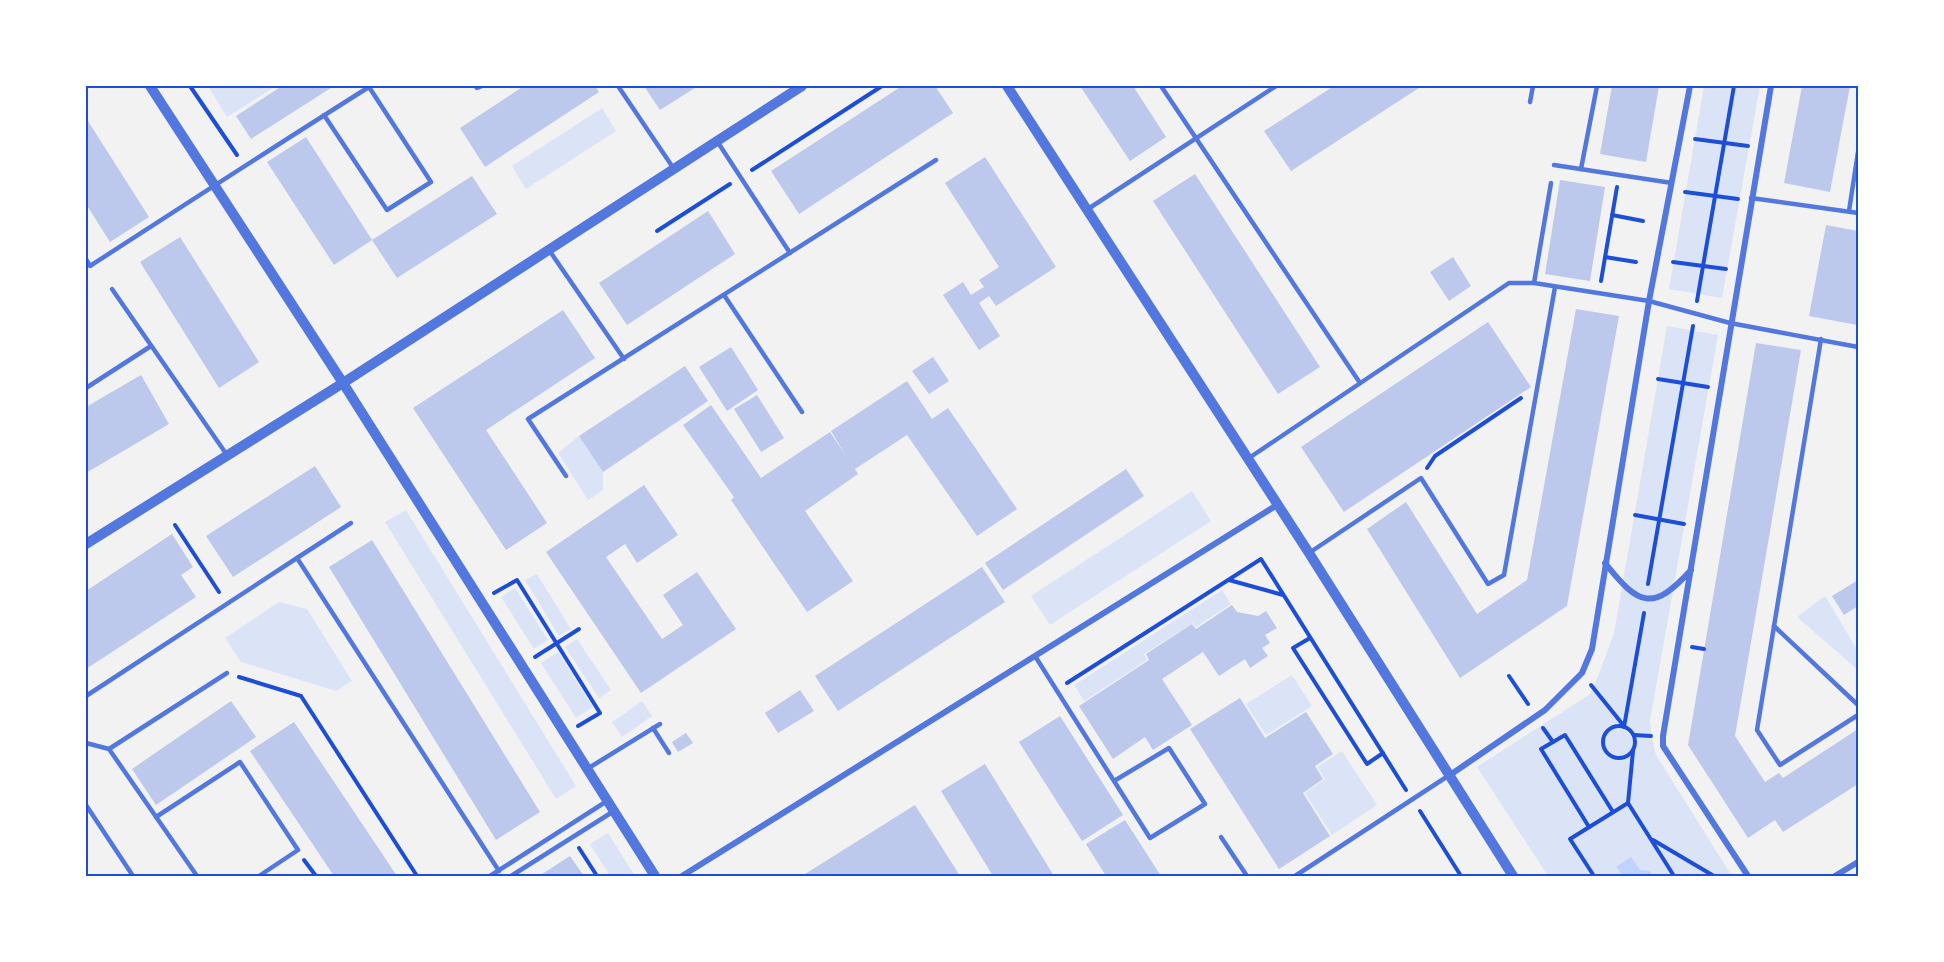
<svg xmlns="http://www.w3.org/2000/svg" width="1944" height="962" viewBox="0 0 1944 962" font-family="'Golos Text',sans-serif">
<rect width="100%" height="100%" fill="#f2f2f2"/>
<g fill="#dbe4f7">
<path d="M 208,86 L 276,86 L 227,117 Z"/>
<path d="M 1704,86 L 1760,86 L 1722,298 L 1669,289 Z"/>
<path d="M 602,108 L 616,131 L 526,189 L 512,166 Z"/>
<path d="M 1667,326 L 1718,335 L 1650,721 L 1652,739 L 1656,755 L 1732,876 L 1548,876 L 1477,767 L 1590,694 L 1599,674 L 1614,633 Z"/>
<path d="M 579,436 L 603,472 L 603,490 L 588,500 L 558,453 Z"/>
<path d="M 1192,491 L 1211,521 L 1050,625 L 1031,596 Z"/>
<path d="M 406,510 L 576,786 L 556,799 L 385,522 Z"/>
<path d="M 537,574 L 571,629 L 559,636 L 525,580 Z"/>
<path d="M 515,588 L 548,640 L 534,649 L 501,597 Z"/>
<path d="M 1222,590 L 1231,604 L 1196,627 L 1193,623 L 1144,654 L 1147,660 L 1084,701 L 1074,685 Z"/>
<path d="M 1825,596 L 1858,651 L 1858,670 L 1797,617 Z"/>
<path d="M 279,602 L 307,609 L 352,681 L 336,691 L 241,662 L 225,638 Z"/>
<path d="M 577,639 L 611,690 L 599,698 L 565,647 Z"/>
<path d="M 558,652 L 593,707 L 576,718 L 541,663 Z"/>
<path d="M 1292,675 L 1312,706 L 1266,735 L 1246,704 Z"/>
<path d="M 642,701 L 652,716 L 622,737 L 612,722 Z"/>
<path d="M 1342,751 L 1377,805 L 1332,835 L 1305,793 L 1325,779 L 1317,767 Z"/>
<path d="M 608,833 L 635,876 L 610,876 L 590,844 Z"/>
</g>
<path fill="#bfd3fe" d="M 1631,857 L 1640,870 L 1649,871 L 1655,876 L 1623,876 L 1616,867 Z"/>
<g fill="#bdc9ec">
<path d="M 282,86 L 334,86 L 251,139 L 236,116 Z"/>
<path d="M 524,86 L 595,86 L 599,92 L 485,167 L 460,128 Z"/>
<path d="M 644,86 L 698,86 L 660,110 Z"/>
<path d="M 902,86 L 935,86 L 953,113 L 799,214 L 771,171 Z"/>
<path d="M 1080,86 L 1133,86 L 1166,137 L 1130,161 Z"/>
<path d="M 1334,86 L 1422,86 L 1291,171 L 1264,131 Z"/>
<path d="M 1612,86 L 1659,86 L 1646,162 L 1600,154 Z"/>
<path d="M 1802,86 L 1850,86 L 1830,192 L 1784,183 Z"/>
<path d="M 86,118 L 149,217 L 110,242 L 86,204 Z"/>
<path d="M 306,137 L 372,240 L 334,265 L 267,162 Z"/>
<path d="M 985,157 L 1056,267 L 996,306 L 989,296 L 979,303 L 1000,336 L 979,350 L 943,295 L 963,282 L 971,295 L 984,287 L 979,280 L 999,267 L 945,183 Z"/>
<path d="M 1195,174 L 1320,367 L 1278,394 L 1153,201 Z"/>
<path d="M 472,176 L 497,214 L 397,278 L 372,240 Z"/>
<path d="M 1560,180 L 1605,187 L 1590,281 L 1545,274 Z"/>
<path d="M 708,211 L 735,254 L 627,325 L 599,283 Z"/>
<path d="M 1826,225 L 1858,231 L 1857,325 L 1809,316 Z"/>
<path d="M 180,237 L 259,362 L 219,388 L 140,262 Z"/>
<path d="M 1453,257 L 1471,286 L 1449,301 L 1430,272 Z"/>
<path d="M 1576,309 L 1619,316 L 1567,606 L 1460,678 L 1367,529 L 1406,502 L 1477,614 L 1527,580 Z"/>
<path d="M 563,310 L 595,358 L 486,430 L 547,523 L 506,550 L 413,408 Z"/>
<path d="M 1488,322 L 1531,387 L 1344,512 L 1301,447 Z"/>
<path d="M 1756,343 L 1801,350 L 1735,736 L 1765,782 L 1779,773 L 1783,778 L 1858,729 L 1858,784 L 1783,832 L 1775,820 L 1748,838 L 1688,745 Z"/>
<path d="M 731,347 L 758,390 L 727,411 L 699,367 Z"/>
<path d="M 933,357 L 949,381 L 929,394 L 912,371 Z"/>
<path d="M 685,366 L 708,401 L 603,472 L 579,436 Z"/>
<path d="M 141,375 L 169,424 L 86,473 L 86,407 Z"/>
<path d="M 907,381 L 932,419 L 948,408 L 1017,509 L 977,536 L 907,435 L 855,469 L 858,474 L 805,511 L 853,581 L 807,612 L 731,500 L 734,497 L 683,425 L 711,405 L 761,478 L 830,432 L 846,456 L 831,431 Z"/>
<path d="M 757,395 L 784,438 L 761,452 L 734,409 Z"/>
<path d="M 315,466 L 341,507 L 233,577 L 206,536 Z"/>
<path d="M 1126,469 L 1144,496 L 1003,590 L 985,563 Z"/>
<path d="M 644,485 L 678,535 L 637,563 L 625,544 L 606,557 L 662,639 L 683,625 L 663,595 L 697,572 L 736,629 L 641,693 L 546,552 Z"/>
<path d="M 172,534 L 193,567 L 181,575 L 196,597 L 86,669 L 86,591 Z"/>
<path d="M 372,540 L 540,812 L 496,840 L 329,567 Z"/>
<path d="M 982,567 L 1005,602 L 838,711 L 815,676 Z"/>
<path d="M 1858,580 L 1858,606 L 1844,615 L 1832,596 Z"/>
<path d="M 1232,605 L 1237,612 L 1258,616 L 1266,611 L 1277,628 L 1265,635 L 1270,643 L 1262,648 L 1268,656 L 1250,668 L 1245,659 L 1219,676 L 1203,652 L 1162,679 L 1192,725 L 1153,750 L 1145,737 L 1113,759 L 1079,706 L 1149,660 L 1146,654 L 1192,624 L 1196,629 Z"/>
<path d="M 800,690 L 814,711 L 778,733 L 765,713 Z"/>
<path d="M 1240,698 L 1265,738 L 1306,712 L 1333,754 L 1315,766 L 1323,779 L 1303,793 L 1330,836 L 1279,869 L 1190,729 Z"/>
<path d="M 231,701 L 256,737 L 156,805 L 132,769 Z"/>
<path d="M 1060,716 L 1123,815 L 1082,841 L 1019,742 Z"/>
<path d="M 294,722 L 397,876 L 334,876 L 250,751 Z"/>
<path d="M 686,733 L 693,743 L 678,752 L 672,742 Z"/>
<path d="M 985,764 L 1054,876 L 993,876 L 941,791 Z"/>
<path d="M 915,805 L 960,876 L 807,876 L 805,874 Z"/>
<path d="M 1125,820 L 1161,876 L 1106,876 L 1086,844 Z"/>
<path d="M 570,856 L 584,876 L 539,876 Z"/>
</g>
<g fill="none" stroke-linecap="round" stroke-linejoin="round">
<g stroke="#1d4ed8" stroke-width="4">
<path d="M 190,86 L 237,155"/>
<path d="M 1695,139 L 1748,146"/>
<path d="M 752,170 L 882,86"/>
<path d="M 1685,192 L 1738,199"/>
<path d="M 1612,215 L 1643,221"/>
<path d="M 657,231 L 730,184"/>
<path d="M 1605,257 L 1636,262"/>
<path d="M 1673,262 L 1726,269"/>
<path d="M 1601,281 L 1617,187"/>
<path d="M 1697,301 L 1734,86"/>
<path d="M 1658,379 L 1708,387"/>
<path d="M 1427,468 L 1435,456 L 1521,398"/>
<path d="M 1635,515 L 1684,524"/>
<path d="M 175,525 L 219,592"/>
<path d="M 1229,580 L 1283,595"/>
<path d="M 1648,584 L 1693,326"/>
<path d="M 494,593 L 517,580 L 600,713 L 578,726"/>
<path d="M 1310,638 L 1293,648 L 1367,764 L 1383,753"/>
<path d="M 1692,647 L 1704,649"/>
<path d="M 535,657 L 579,629"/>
<path d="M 1509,676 L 1528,704"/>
<path d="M 239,677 L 301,696 L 417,876"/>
<path d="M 1067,683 L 1261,559 L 1406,790"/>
<path d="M 1591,685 L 1624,726"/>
<circle cx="1619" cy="742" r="16"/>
<path d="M 1624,727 L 1644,613"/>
<path d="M 1543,728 L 1553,742"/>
<path d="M 1634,735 L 1651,736"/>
<path d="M 1628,803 L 1633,751"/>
<path d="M 1420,811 L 1461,876"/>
<path d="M 1589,827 L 1541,749 L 1565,735 L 1613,812"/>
<path d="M 1653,840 L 1714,876"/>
<path d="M 579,848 L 597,876"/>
<path d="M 304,860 L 316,876"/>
<path d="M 1594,876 L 1570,839 L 1628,803 L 1674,876"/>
</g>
<g stroke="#5277de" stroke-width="4.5">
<path d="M 475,86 L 477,88 L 482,86"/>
<path d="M 618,86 L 674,169"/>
<path d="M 1161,86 L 1360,383"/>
<path d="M 1530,102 L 1533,86"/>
<path d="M 717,141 L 790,253"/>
<path d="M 1554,165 L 1672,183"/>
<path d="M 1581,169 L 1597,86"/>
<path d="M 1751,198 L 1858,213"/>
<path d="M 1088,209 L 1276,86"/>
<path d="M 1849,211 L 1858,152"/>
<path d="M 549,250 L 624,359"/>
<path d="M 86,259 L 90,266 C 183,206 275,146 369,87 L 431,182 L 387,210 L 324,115"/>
<path d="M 1534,283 L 1551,183"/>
<path d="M 112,289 L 227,455"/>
<path d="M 724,295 L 802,412"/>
<path d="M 1821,339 L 1757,730 L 1780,765 L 1858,715"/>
<path d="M 86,388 L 151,346"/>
<path d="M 1249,458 L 1509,283 L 1534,283 L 1649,301 L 1730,323 L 1858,347"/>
<path d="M 566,476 L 528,419 L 936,160"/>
<path d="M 1309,553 L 1421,478 L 1488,584 L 1504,575 L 1555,287"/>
<path d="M 297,558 L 351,523"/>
<path d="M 1774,626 L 1858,705"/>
<path d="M 1035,656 L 1114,781 L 1169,748 L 1205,804 L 1150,838 L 1114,781"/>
<path d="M 86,696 L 297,558 L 499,871"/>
<path d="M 653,728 L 669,753"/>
<path d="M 86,743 L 109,749 L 197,876"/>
<path d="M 109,749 L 227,673"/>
<path d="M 587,769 L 660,724"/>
<path d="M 86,805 L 133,876"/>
<path d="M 156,817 L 240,762 L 298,850 L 259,876"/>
<path d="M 1221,837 L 1247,876"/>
<path d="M 490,876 L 607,801"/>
<path d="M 511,876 L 614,811"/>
<path d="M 1295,876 L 1448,776"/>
</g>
<g stroke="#5277de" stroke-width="6">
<path d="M 1605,563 C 1639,606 1653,612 1691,570"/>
<path d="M 1450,775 L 1545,710 L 1582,673 L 1592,649 L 1649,301 L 1690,86"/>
<path d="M 682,876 L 1277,505"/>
<path d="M 1748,876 L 1663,746 L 1663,736 L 1771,86"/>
<path d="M 1835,876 L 1858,862"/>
</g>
<g stroke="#5277de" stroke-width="10">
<path d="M 150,86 L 343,383 L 655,876"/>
<path d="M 1007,86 L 1309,553 L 1513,876"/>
<path d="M 86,544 L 343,383 L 802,86"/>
</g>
</g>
<rect width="1944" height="962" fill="none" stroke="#ffffff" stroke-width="174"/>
<rect x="87" y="87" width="1770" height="788" fill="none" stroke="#1d4ed8" stroke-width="2"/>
</svg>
